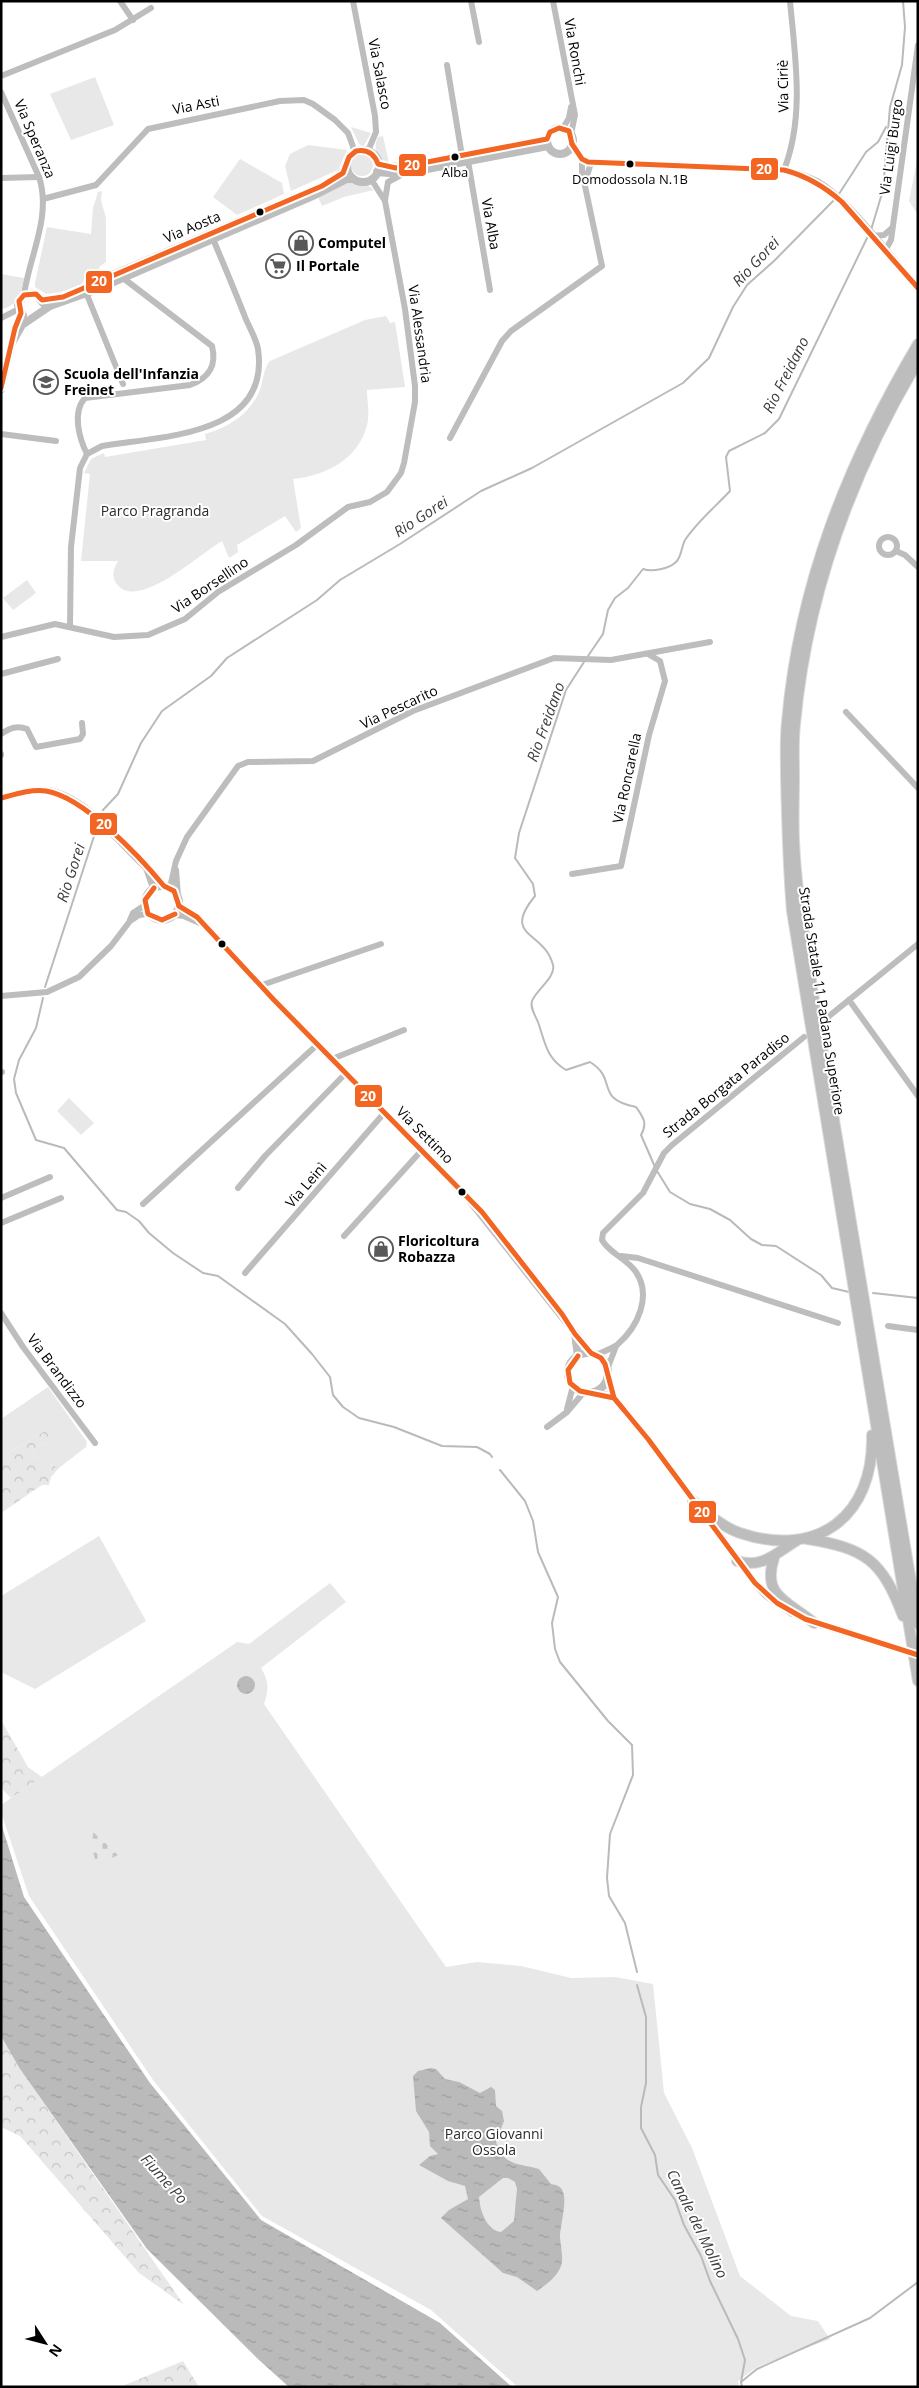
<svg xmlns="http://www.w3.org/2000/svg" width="919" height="2388" viewBox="0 0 919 2388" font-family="'Open Sans',sans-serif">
<defs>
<pattern id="forest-crowns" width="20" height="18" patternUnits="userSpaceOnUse" patternTransform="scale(1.25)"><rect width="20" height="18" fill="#e8e8e8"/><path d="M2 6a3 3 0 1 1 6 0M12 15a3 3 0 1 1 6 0" fill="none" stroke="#c5c5c5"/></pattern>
<pattern id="cemetery-stones" width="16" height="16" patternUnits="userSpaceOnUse" patternTransform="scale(1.25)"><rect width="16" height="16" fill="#e8e8e8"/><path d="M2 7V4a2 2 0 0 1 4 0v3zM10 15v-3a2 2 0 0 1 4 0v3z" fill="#c5c5c5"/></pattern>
<pattern id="water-ripples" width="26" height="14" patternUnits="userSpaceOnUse" patternTransform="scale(1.25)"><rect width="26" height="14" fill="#bababa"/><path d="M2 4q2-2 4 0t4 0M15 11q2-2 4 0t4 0" fill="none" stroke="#9e9e9e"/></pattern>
</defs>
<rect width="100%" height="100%" fill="#fff"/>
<g fill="#e8e8e8">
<path d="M 95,77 L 114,125 L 71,140 L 50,94 Z"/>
<path d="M 351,127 L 371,133 L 363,147 L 359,144 Z"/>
<path d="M 383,136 L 389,163 L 400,161 L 401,164 C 383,165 370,154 378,137 Z"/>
<path d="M 308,145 L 347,150 L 338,170 L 291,191 L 285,166 L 290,154 Z"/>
<circle cx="362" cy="165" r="11"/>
<path d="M 918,156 L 918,215 L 909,201 Z"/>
<path d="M 240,159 L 282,183 L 284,194 L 237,215 L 213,197 Z"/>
<path d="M 350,182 L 368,185 L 374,190 L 344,197 L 322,206 L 318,197 Z"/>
<path d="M 102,191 L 101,200 L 106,218 L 106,262 L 99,267 L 100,271 L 84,279 L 82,284 L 61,292 L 46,294 L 35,287 L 35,283 L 47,227 L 91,234 L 93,208 L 98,192 Z"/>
<path d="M 1,274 L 24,278 C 22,292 17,307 1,309 Z"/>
<path d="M 386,316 L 390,323 L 395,322 L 405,387 L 367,390 C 367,401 370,414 367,425 C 359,459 325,476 293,479 L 301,528 L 296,532 L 285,516 L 237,545 L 238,552 L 229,558 L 222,541 C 203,551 136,614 116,583 C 111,575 114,568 118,561 L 81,561 L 90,474 L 84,473 L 91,459 L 104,453 L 105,457 L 206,440 L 205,434 C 230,427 252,413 261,387 C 263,379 264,368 270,361 L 365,320 Z"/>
<path d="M 27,580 L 36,593 L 13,610 L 3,598 Z"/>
<path d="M 69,1098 L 94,1123 L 81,1135 L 57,1111 Z"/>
<path d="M 48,1387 L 87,1442 L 86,1447 L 59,1468 L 31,1455 L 37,1446 L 45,1443 L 45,1431 L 1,1457 L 1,1419 Z"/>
<path d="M 99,1536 L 146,1621 L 35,1689 L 1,1672 L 1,1596 Z"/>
<path d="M 330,1583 L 346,1602 L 261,1668 C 269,1681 269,1690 264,1704 L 446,1967 L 477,1962 L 521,1966 L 571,1978 L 615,1977 L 653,1984 L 664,2093 L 692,2148 L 740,2276 L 791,2316 L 818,2321 L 830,2339 L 757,2367 L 738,2381 L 739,2387 L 518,2387 L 431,2310 L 262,2216 L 153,2080 L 29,1896 L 1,1812 L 1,1805 L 237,1642 L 249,1644 Z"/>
</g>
<g fill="url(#forest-crowns)">
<path d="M 45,1431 L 51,1437 L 45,1443 L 37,1446 L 31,1455 L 59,1468 L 51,1477 L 49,1485 L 42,1485 L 1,1513 L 1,1457 Z"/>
<path d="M 1,1720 L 28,1767 L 42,1777 L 11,1798 L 1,1788 Z"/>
<path d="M 1,2036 L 20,2069 L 184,2305 L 139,2273 L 20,2136 L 1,2127 Z"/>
<path d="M 183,2361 L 199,2387 L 120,2387 Z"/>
</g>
<path fill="url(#cemetery-stones)" d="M 93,1832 L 118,1855 L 97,1866 L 92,1849 Z"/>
<g fill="url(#water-ripples)" fill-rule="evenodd">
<circle cx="246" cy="1685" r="9"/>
<path d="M 1,1823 L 24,1897 L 150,2083 L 261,2220 L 440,2323 L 512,2387 L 289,2387 L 259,2360 L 147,2249 L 20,2069 L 1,2036 Z"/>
<path d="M 431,2068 L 436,2069 L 445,2079 L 459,2082 L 480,2093 L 491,2087 L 495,2090 L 496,2106 L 502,2111 L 504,2121 L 496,2142 C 504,2167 519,2163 539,2169 L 551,2184 C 557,2185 561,2186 563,2192 C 567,2201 561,2223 560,2235 C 560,2244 564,2258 561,2266 C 556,2278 548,2283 537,2291 L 517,2277 L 503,2273 L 441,2218 L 449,2210 L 468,2199 L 465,2186 L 448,2181 L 419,2165 L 430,2156 L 438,2154 L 430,2146 L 429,2132 L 416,2111 L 413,2076 L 418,2071 ZM 503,2178 L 508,2178 L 515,2182 L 517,2189 L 514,2221 L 501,2232 C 486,2230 480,2210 479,2197 Z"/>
</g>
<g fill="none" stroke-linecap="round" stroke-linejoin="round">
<g stroke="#bababa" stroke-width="2">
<path d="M 839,194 L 866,152 L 878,142 L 886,127"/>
<path d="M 871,230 L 883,190 L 890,107 L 902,65 L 905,27 L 903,1"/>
<path d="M 588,656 L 603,634 L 608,610 L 615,598 L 628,588 L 643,569 C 652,572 669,569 676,562 C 682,556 681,547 685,540 C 697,522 715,507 730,491 L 726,457 L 729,451 L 765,433 L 779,419 L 869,234"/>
<path d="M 584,662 L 566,690 L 519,833 L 515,858 L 533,884 L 535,896 C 501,938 544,930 553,965 C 556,977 536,990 532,1001 C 530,1008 535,1015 538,1022 C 545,1042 546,1058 566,1070 L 590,1062 C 619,1080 593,1098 636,1107 C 643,1117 648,1123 641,1135 L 655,1167"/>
<path d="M 101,818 L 103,810 L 118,794 L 141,743 L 162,711 L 211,676 L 227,658 L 317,600 L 340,580 L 400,544 L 481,491 L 532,468 L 683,383 L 709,358 L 733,307 L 747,285 L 774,261 L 836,198"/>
<path d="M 45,987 L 98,824"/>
<path d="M 43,998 L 36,1028 L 19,1060 L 14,1079 L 16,1093 L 36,1140 L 64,1148 L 117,1210 L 126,1212 L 139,1221 L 149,1233 L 173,1253 L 203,1273 L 218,1276 L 285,1324 L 312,1354 L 330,1377 L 333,1395 L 343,1407 L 359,1418 L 394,1427 L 442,1446 L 477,1447 L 490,1454 L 492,1457"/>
<path d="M 657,1171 L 670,1192 L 690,1204 L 710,1209 L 730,1220 L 751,1239 L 762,1245 L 776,1246 L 821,1275 L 832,1288 L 849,1292"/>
<path d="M 873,1293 L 918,1298"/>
<path d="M 500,1470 L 525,1501 L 533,1521 L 538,1552 L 558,1597 L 552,1623 L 555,1649 L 560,1662 L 608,1721 L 632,1745 L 633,1775 L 610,1834 L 607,1878 L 609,1896 L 625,1923 L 637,1972"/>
<path d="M 637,1985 L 646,2017 L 646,2083 L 641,2107 L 641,2128 L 655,2155 L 658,2175 L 675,2200 L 684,2225 L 701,2256 L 710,2281 L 738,2339 L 745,2360 L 741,2382"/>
<path d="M 742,2387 L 741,2382 L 757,2369 L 870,2318 L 918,2282"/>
</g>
<defs>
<g id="trunk">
<path d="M 918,344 C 848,462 799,584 787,722 C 785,740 786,758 786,775 C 787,821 788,865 792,911 L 918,1681"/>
<path d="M 918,361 C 852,472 807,594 795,724 C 793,741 794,759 794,777 C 794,798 793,820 794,841 C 796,890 805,940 812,988 L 918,1624"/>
<path d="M 693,1501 C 707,1513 722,1527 740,1533 C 818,1559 874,1516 872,1435"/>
<path d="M 807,1539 C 865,1548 882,1560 903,1616"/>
<path d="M 774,1558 C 761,1597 790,1602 814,1623"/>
<path d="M 737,1561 C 762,1569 776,1553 796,1541"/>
</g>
</defs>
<use href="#trunk" stroke="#dbdbdb" stroke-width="12"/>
<g stroke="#bdbdbd" stroke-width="6">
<path d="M 120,1 L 133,20"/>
<path d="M 353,1 L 375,116 L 376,132 L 368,151"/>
<path d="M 471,1 L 479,42"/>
<path d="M 553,1 L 575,115 L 571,134"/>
<path d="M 447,65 L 461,150 L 468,161 L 490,290"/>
<path d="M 1,76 L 115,30 L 151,8"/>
<path d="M 1,92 L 39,177 C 52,216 29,257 24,295"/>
<path d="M 563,128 L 569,118 L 571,107"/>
<path d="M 784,170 C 805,116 795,57 790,1"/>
<path d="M 1,178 L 39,177"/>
<path d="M 585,182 L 591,163"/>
<path d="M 43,199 L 96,185 L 148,129 L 280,101 L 304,100 L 313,104 L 335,120 L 348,133 L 355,152"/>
<path d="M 385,200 L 388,182 L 401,175"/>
<path d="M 872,236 L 884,235 L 892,228"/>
<path d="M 885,251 L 891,240 L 918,45"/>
<path d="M 85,290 L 123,384"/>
<path d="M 1,318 L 19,309"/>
<path d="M 1,434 L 56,441"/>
<path d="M 450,438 L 502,341 L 511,331 L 602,266 L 582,172 L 582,159"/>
<path d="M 87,454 C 79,438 72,412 85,398 L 190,385 C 209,378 217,366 212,346 L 123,278"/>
<circle cx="888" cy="546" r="9"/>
<path d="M 896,551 L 905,555 L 918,567"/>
<path d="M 70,626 L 71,547 L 80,468 L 87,454 L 102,446 C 160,436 271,437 258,349 C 256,338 249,327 245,317 C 235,291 224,265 213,239"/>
<path d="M 1,637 L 55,624 L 114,637 L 148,635 L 185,619 L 218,592 L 296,545 L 348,507 L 370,502 L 387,492 L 401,473 L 404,463 L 415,402 L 415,386 L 405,309 L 385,201 L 371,179"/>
<path d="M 1,674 L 58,659"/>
<path d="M 846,712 L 918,788"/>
<path d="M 1,734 C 10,728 17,725 27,729 L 36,747 L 80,739 L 83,734 L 82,723"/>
<path d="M 1,754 L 1,755"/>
<path d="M 176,870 L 178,896"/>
<path d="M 572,874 L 621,866 L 649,735 L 665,681 L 660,661 L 648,654"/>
<path d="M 170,888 L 176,861 L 187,837 L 238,766 L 248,762 L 313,761 L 413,711 L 554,658 L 611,660 L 710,642"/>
<path d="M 130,920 L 133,913 L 145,905"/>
<path d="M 262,985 L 381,944"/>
<path d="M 1,996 L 47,992 L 79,977 L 111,946 L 130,921 L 139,915 L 148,914"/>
<path d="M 849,1000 L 918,1096"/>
<path d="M 823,1021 L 918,944"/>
<path d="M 332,1059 L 404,1030"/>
<path d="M 1,1072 L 2,1072"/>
<path d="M 238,1188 L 265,1156 L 346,1073"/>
<path d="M 1,1198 L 50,1177"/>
<path d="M 143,1204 L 318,1044"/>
<path d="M 1,1223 L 61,1198"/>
<path d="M 344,1236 L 422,1150"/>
<path d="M 621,1256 L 638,1258 L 838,1323"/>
<path d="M 245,1273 L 385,1112"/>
<path d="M 1,1313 L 23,1347 L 95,1443"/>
<path d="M 888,1326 L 918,1330"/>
<path d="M 596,1355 C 602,1352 611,1349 617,1345 C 638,1327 652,1296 636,1272 C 626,1258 609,1253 602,1240 L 603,1233 L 643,1193 L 664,1153 L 672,1145 L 804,1037"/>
<path d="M 607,1370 L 616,1346"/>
<path d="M 567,1409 L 573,1386"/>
<path d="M 547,1427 L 567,1412 L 584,1392"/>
</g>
<g stroke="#bdbdbd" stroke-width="8">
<circle cx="560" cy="141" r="13"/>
<path d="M 572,144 L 582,159 L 588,162 L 784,170 C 795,173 806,176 817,182 C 849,200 891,259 918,288"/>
<circle cx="363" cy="166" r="16"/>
<path d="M 378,164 L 390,167 L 404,167 L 547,139"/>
<path d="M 377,172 L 401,174 L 548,146"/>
<path d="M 78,292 L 96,282 L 322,186 L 338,177 L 347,167"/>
<path d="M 42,300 L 63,297"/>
<path d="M 23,315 L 18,305 L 24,295 L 36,294 L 43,303"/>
<path d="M 13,341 L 22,325 L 50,306 L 95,290 L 315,195 L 347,179 L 353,179"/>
<path d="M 1,389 L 15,328 L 21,313"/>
<path d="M 1,798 C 16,794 31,789 47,791 C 87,796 124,849 154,874 L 164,886"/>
<path d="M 147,868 L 154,888"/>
<circle cx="162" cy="903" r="17"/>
<path d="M 179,906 L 197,917 L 274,1000 L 468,1198 L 591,1353"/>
<path d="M 175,914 L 184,915 L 200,922"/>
<path d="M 575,1334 L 578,1356"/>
<circle cx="588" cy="1373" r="20"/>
<path d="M 607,1378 L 614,1398 L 648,1439 L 755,1583 L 766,1595 L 792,1613"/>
<path d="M 594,1392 L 614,1398"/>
<path d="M 810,1621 L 886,1645"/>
</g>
<use href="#trunk" stroke="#bdbdbd" stroke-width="10"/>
<path stroke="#bdbdbd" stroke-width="8" d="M 886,1645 L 918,1655"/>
<defs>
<g id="bus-1">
<path d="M 572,144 L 582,159 L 588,162 L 784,170 C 807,176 824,186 842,202 L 918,288"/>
<path d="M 1,388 L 15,328 L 21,313 L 19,301 L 24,295 L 36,294 L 42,300 L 63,297 L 322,186 L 343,173 L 349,157 L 356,151 C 367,149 374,153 378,164 L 396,168 L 547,139 L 550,132 L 559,128 L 569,131 L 572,144"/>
<path d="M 1,798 C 16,794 31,789 46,791 C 84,797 140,857 164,886 L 174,891 L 179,906"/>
<path d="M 154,888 L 145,900 L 148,914 L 162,920 L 175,914"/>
<path d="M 179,906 L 197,917 L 274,1000 L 482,1212 L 562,1314 L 575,1334 L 591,1353 L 601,1358 L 605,1364 L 614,1398 L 648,1439 L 755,1583 L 777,1603 L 805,1619 L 918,1655"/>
<path d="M 578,1356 L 568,1370 L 570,1383 L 580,1391 L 614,1398 L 624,1410"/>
</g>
</defs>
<use href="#bus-1" stroke="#fff" stroke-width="9"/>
<use href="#bus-1" stroke="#f26522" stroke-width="5"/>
</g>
<defs>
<symbol id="shop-ring" viewBox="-11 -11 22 22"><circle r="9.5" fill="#fff" stroke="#595959" stroke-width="1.5"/><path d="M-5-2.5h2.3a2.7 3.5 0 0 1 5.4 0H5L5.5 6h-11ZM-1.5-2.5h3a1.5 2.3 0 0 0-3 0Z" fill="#595959"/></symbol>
<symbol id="supermarket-ring" viewBox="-11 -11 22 22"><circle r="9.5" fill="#fff" stroke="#595959" stroke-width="1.5"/><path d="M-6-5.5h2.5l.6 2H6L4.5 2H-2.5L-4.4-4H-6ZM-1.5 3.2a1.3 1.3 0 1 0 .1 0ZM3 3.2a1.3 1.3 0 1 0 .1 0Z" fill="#595959"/></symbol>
<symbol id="school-ring" viewBox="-11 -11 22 22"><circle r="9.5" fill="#fff" stroke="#595959" stroke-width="1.5"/><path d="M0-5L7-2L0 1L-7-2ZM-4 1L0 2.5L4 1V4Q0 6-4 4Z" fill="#595959"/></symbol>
</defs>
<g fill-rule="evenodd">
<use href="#shop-ring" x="287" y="229" width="28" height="28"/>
<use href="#supermarket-ring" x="264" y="252" width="28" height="28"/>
<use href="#school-ring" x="32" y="368" width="28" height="28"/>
<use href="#shop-ring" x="367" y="1235" width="28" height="28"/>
</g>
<g fill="#000" stroke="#fff" stroke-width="2">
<circle cx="455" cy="157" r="4.5"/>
<circle cx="630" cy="164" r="4.5"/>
<circle cx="260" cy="212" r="4.5"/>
<circle cx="222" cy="944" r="4.5"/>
<circle cx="462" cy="1192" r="4.5"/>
</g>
<g text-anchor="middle" stroke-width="4" stroke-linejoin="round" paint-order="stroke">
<g font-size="13" fill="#000" stroke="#fff">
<text x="455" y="177">Alba</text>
<text x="630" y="184">Domodossola N.1B</text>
</g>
<g font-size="14" fill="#000" stroke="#fff">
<text transform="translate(575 52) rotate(80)" y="5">Via Ronchi</text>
<text transform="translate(380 74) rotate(79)" y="5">Via Salasco</text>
<text transform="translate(783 86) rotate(-91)" y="5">Via Ciriè</text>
<text transform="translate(196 105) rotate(-11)" y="5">Via Asti</text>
<text transform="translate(35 139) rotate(67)" y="5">Via Speranza</text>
<text transform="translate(891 147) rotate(-82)" y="5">Via Luigi Burgo</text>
<text transform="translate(491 224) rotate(80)" y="5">Via Alba</text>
<text transform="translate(192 227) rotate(-23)" y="5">Via Aosta</text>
<text transform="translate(420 334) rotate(82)" y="5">Via Alessandria</text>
<text transform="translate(210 585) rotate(-34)" y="5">Via Borsellino</text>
<text transform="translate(399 707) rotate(-25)" y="5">Via Pescarito</text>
<text transform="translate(627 778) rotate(-78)" y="5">Via Roncarella</text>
<text transform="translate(822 1001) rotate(81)" y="5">Strada Statale 11 Padana Superiore</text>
<text transform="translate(726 1085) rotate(-39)" y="5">Strada Borgata Paradiso</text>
<text transform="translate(425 1135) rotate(45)" y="5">Via Settimo</text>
<text transform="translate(306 1185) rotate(-49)" y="5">Via Leinì</text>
<text transform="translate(57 1371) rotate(53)" y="5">Via Brandizzo</text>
</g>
<g font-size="14" font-weight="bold" fill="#000" stroke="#fff" text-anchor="start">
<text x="318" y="248">Computel</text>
<text x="296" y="271">Il Portale</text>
<text x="64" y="379">Scuola dell'Infanzia<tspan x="64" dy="16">Freinet</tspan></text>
<text x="398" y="1246">Floricoltura<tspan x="398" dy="16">Robazza</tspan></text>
</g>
<g font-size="14" fill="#2c2c2c" stroke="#fff">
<text x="155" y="516">Parco Pragranda</text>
<text x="494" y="2139">Parco Giovanni<tspan x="494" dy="16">Ossola</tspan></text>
</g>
<g font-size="15" font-style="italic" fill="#3d3d3d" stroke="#fff">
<text transform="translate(756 262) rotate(-47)" y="5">Rio Gorei</text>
<text transform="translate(786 375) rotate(-63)" y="5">Rio Freidano</text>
<text transform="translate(421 517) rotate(-33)" y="5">Rio Gorei</text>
<text transform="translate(546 722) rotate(-70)" y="5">Rio Freidano</text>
<text transform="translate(71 873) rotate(-72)" y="5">Rio Gorei</text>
<text transform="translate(164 2179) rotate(48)" y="5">Fiume Po</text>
<text transform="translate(697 2224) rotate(64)" y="5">Canale del Molino</text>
</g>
</g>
<g stroke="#fff" stroke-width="2">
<rect x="398" y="153" width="29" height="24" rx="5" fill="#f26522"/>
<rect x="750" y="157" width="29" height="24" rx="5" fill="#f26522"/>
<rect x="85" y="270" width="28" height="24" rx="5" fill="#f26522"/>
<rect x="89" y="812" width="29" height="24" rx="5" fill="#f26522"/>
<rect x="354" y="1084" width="29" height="24" rx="5" fill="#f26522"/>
<rect x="688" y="1500" width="29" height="24" rx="5" fill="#f26522"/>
</g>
<g font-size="14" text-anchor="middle" font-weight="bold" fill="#fff">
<text x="412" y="170">20</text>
<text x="764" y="174">20</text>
<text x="99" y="286">20</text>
<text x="104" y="829">20</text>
<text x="368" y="1101">20</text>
<text x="702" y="1517">20</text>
</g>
<rect width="919" height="2388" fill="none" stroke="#000000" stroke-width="5"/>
<g transform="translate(45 2343) rotate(126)" stroke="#ffffff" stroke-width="4" paint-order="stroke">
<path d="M0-4L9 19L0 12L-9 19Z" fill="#000000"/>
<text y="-8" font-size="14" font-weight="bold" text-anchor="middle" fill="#000000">N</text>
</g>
</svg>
